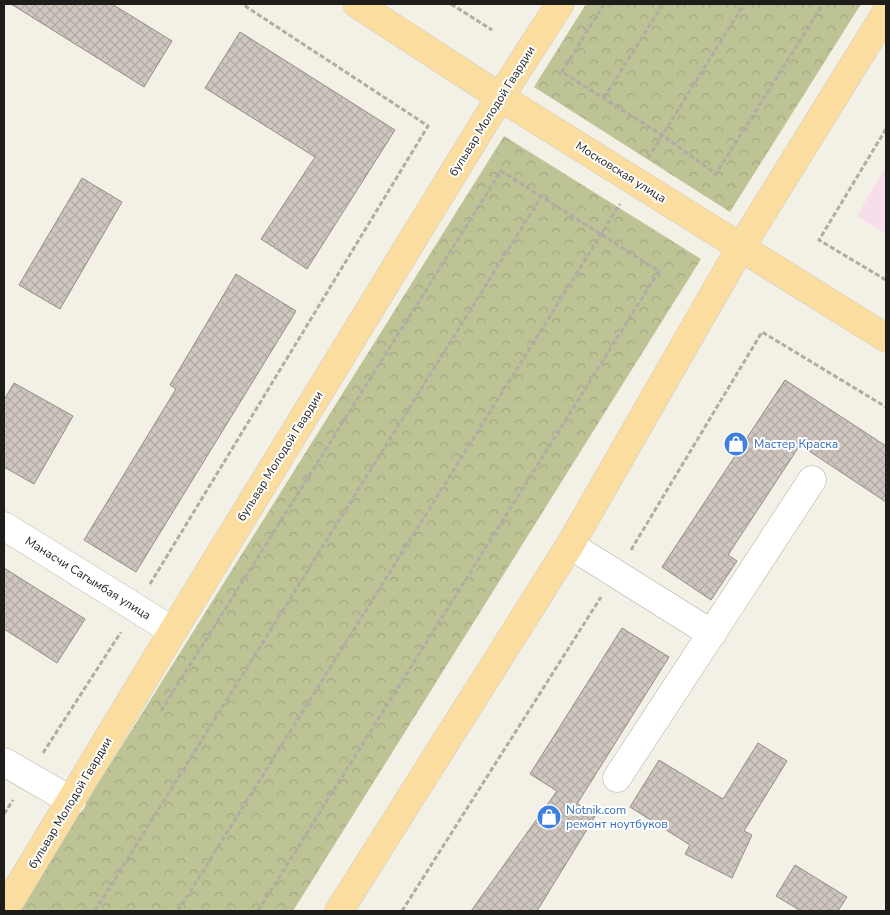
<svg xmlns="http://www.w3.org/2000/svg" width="890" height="915" viewBox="0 0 890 915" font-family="'Nunito Sans',sans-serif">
<defs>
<pattern id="park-crowns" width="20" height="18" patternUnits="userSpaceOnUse" patternTransform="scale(1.25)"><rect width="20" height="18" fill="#bec396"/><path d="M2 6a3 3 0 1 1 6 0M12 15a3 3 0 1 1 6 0" fill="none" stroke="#a3a781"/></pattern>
<pattern id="building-cross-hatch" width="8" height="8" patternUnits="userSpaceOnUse" patternTransform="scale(1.25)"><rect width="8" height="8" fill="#cfc7bf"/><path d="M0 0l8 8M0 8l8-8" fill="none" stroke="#b1aaa4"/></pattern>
</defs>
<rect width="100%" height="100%" fill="#f3f0e5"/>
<path fill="#f6deea" d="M 886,167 L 886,234 L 857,216 Z"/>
<g fill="url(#park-crowns)">
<path d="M 586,4 L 861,4 L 730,212 L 534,87 Z"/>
<path d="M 504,136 L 701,259 L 293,911 L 18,911 Z"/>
</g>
<g fill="url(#building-cross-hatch)" stroke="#958d85">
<path d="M 11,4 L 112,4 L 172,41 L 144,87 Z"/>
<path d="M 240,32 L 395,130 L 307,269 L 261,239 L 315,157 L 205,88 Z"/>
<path d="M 82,178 L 122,202 L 60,309 L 19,285 Z"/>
<path d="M 236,274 L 296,311 L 136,572 L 84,540 L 176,389 L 170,385 Z"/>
<path d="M 785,380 L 886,446 L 886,502 L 800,445 L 728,555 L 737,561 L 711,600 L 662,567 Z"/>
<path d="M 14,383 L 73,416 L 34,484 L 4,467 L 4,400 Z"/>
<path d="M 4,568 L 85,619 L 57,663 L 4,629 Z"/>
<path d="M 622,628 L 669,657 L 577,804 L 597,813 L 537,911 L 471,911 L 557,791 L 530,774 Z"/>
<path d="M 758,743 L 787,761 L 744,831 L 752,835 L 732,878 L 685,854 L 690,845 L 630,807 L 659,760 L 723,799 Z"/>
<path d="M 795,865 L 847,897 L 838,911 L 801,911 L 776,896 Z"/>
</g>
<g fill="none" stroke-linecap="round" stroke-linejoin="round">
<defs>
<g id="minor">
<path d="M 4,526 L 173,631"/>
<path d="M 570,545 L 712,634"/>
<path d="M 4,762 L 72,801"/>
<path d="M 617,778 L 812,480"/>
</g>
<g id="major">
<path d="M 357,4 L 500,97 L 886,338"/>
<path d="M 4,911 L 173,631 L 500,97 L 560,4"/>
<path d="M 339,911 L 570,545 L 741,247 L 886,13"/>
</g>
</defs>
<use href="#minor" stroke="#b1aea4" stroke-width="29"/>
<use href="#major" stroke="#cecdcd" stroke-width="29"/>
<g stroke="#afada4" stroke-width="3" stroke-dasharray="5 2.5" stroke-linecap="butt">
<path d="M 451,4 L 492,30"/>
<path d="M 604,4 L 562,72 L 662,135 L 716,174 L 823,4"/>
<path d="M 604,98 L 663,4"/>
<path d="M 886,129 L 819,240 L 886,280"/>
<path d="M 648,158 L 744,4"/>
<path d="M 631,550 L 762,332 L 886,407"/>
<path d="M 150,584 L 428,126 L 242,4"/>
<path d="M 161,711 L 501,171 L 659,271 L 258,911"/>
<path d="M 43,753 L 121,632"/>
<path d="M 4,814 L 13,800"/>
<path d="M 95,911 L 541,197"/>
<path d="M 178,911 L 620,204"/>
<path d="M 402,911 L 601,597"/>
</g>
<use href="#minor" stroke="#fff" stroke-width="28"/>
<use href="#major" stroke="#fcdda0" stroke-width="28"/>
</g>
<defs>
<symbol id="shop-disc" viewBox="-11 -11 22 22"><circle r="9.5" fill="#3f7fe0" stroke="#fff"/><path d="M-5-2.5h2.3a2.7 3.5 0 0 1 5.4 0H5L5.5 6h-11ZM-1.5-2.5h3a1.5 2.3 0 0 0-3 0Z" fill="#fff"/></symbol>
</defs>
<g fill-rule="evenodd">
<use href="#shop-disc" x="722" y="430" width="28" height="28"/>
<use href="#shop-disc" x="535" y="803" width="28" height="28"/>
</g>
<g text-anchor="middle" stroke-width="4" stroke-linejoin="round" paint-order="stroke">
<g font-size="12" fill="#1e1d1a" stroke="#fff">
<text transform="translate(492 111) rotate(-58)" y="4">бульвар Молодой Гвардии</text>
<text transform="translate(621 172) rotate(32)" y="4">Московская улица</text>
<text transform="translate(280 456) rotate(-58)" y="4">бульвар Молодой Гвардии</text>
<text transform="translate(88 578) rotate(32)" y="4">Манасчи Сагымбая улица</text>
<text transform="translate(70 803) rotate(-59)" y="4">бульвар Молодой Гвардии</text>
</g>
<g font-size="12" fill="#366cbe" stroke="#fff" text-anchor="start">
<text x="754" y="448">Мастер Краска</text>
<text x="566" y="814">Notnik.com<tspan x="566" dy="14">ремонт ноутбуков</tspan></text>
</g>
</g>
<rect width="890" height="915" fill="none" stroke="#1e1d1a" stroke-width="10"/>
</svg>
